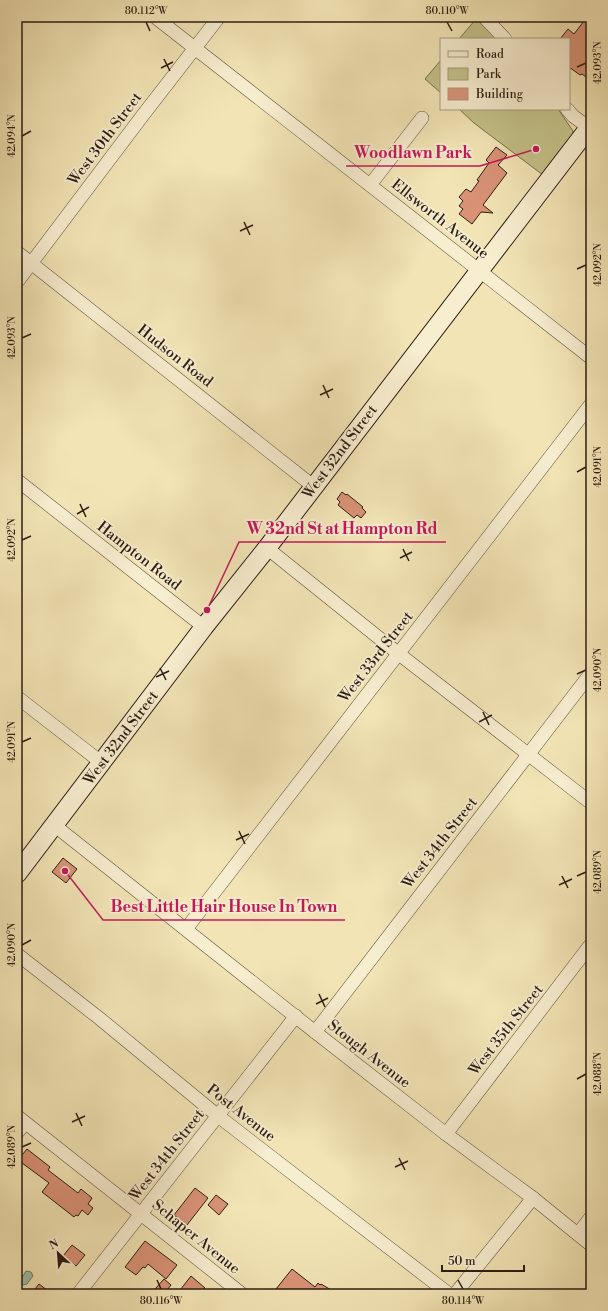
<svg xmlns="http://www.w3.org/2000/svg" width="608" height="1311" viewBox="0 0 608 1311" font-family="'Libre Bodoni',serif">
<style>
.green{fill:#c3c188;stroke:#786f4e}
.water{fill:#9cbfa8;stroke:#6f7e6c}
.building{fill:#d99276;stroke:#2c1d13}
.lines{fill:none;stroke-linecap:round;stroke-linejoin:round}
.street-casing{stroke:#5e4f3c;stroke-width:14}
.secondary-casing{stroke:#2c1d13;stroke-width:20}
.street{stroke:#f7edcf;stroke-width:13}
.secondary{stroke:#f7edcf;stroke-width:18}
.ticks{fill:none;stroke:#2c1d13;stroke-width:1.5}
.labels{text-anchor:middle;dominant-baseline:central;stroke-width:3.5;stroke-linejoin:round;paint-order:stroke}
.street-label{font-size:15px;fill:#2c1d13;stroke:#f7edcf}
.leader{fill:none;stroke:#c2185b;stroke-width:1.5}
.callout-dot{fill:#c2185b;stroke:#f7edcf;stroke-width:1.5}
.callout-label{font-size:16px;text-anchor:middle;font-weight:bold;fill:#c2185b;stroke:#f7edcf;stroke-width:3.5;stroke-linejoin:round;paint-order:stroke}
.neatline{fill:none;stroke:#2c1d13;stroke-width:1.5}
.ticks-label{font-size:10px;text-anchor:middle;fill:#2c1d13}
</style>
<rect width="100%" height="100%" fill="#f2e4b5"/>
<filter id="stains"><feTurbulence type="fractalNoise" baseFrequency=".005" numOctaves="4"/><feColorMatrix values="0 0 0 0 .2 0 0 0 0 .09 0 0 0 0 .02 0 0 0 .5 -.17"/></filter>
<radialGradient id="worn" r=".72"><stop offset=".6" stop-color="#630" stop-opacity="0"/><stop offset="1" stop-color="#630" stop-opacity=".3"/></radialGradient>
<!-- green -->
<g class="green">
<polygon points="476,19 498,39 459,39"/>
<polygon points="441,60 441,93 425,79"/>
<polygon points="459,109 558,109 573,131 573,135 543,175 474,123"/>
</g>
<!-- water -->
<polygon class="water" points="26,1271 31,1272 33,1276 27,1284 23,1285 20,1281"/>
<!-- building -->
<g class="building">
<polygon points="584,21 591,26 591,69 586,77 582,74 580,75 569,67 569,39 560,39 568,29 574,34"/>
<polygon points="496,147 507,155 498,165 507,173 483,205 493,213 481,212 472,224 459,214 463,209 459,206 463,201 459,197 466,189 471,192 479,181 477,180 489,163 486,160"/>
<polygon points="342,492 346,495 347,494 363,507 362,508 366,512 361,518 357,515 354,518 338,505 340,502 337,499"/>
<polygon points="63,858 77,869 66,883 52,872"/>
<polygon points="27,1149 50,1167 48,1170 78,1193 81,1189 92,1198 88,1204 93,1208 88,1215 82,1210 78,1216 76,1215 74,1217 42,1192 49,1183 18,1160"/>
<polygon points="195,1188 208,1198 187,1225 174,1215"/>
<polygon points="216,1195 228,1204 219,1215 208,1205"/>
<polygon points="145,1241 177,1265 166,1279 148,1264 145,1268 143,1267 136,1275 125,1267"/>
<polygon points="72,1245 85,1255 76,1266 63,1256"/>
<polygon points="292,1269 315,1287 318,1283 320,1285 321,1284 338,1294 272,1294"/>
<polygon points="191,1276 205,1288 200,1294 177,1294"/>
<polygon points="164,1279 171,1285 164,1294 161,1294 155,1289"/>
<polygon points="39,1284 52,1294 31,1294"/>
</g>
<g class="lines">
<!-- street casing -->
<g class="street-casing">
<g id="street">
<polyline points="155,17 591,358"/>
<polyline points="484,17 505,39"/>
<polyline points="567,109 573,116 591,129"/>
<polyline points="370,185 422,118"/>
<polyline points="17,252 313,486"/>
<polyline points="17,282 143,115 219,17"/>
<polyline points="17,480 204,627"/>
<polyline points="267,548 399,654 591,803"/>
<polyline points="17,697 102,763"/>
<polyline points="54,825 315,1032 446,1134 533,1198 591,1245"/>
<polyline points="186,929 591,404"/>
<polyline points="17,954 99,1018 218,1116 449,1294"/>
<polyline points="315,1032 591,673"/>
<polyline points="17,1116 242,1294"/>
<polyline points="17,1133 25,1123"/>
<polyline points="446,1134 591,944"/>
<polyline points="578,1234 591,1217"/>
<polyline points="78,1294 296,1016"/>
<polyline points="455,1294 533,1198"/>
</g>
</g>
<!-- secondary casing -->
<g class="secondary-casing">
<polyline id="secondary" points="17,874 204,627 267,548 591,125"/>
</g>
<!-- street -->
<use href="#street" class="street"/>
<!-- secondary -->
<use href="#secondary" class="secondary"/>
</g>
<!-- ticks -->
<path class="ticks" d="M146,22l4,9M447,22l5,9M164,59l6,12M577,67l9,-4M161,68l12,-6M22,136l9,-5M244,222l6,13M240,231l13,-6M577,269l9,-4M22,338l9,-4M323,385l6,13M320,395l13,-6M577,472l9,-5M80,504l6,13M77,514l12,-7M22,540l9,-4M403,549l6,12M400,558l12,-6M160,668l6,12M577,674l9,-4M156,677l13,-6M483,712l6,13M479,722l13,-7M22,742l9,-4M239,831l6,13M236,840l13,-6M562,876l6,12M577,876l9,-4M559,885l13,-6M22,945l9,-5M319,994l6,13M316,1004l12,-6M577,1079l9,-5M76,1113l6,13M72,1122l13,-6M22,1147l9,-4M399,1158l6,12M395,1167l13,-6M157,1280l4,9M458,1280l5,9"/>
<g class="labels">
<!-- street labels -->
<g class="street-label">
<text transform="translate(105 139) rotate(-53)">West 30th Street</text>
<text transform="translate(440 219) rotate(38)">Ellsworth Avenue</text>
<text transform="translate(175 356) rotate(38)">Hudson Road</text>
<text transform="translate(340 452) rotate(-53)">West 32nd Street</text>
<text transform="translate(139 556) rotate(38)">Hampton Road</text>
<text transform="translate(376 657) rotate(-52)">West 33rd Street</text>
<text transform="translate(121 738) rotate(-53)">West 32nd Street</text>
<text transform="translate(440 843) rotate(-52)">West 34th Street</text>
<text transform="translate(506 1030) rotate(-52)">West 35th Street</text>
<text transform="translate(369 1054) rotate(38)">Stough Avenue</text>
<text transform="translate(241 1113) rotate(38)">Post Avenue</text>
<text transform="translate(167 1155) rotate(-52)">West 34th Street</text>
<text transform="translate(196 1237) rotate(39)">Schaper Avenue</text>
</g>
</g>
<!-- callouts -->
<path class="leader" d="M536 149L480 166H346M207 610L239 542H446M65 871L103 920H345"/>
<g class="callout-dot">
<circle cx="536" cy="149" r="4"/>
<circle cx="207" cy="610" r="4"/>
<circle cx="65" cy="871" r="4"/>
</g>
<g class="callout-label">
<text x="413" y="158">Woodlawn Park</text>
<text x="342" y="534">W 32nd St at Hampton Rd</text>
<text x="224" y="912">Best Little Hair House In Town</text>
</g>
<!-- margin -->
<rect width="608" height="1311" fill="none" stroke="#f2e4b5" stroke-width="44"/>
<!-- legend -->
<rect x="440" y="38" width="130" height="72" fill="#f7edcf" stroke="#a69a84"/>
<rect x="448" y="51" width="20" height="6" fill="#f7edcf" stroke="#a69a84"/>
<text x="476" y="58" font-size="12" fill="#2c1d13">Road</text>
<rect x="448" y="68" width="20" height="12" fill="#c3c188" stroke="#a69a84"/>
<text x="476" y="78" font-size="12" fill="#2c1d13">Park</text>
<rect x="448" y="88" width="20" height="12" fill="#d99276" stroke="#a69a84"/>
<text x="476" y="98" font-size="12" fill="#2c1d13">Building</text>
<!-- north arrow -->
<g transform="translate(58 1253) rotate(334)" stroke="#f7edcf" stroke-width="3" paint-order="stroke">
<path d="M0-3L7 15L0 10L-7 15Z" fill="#2c1d13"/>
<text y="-6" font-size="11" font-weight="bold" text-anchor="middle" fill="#2c1d13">N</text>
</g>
<!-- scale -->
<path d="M442 1265v6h82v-6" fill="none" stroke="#2c1d13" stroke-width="2"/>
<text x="448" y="1265" font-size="12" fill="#2c1d13" stroke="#f7edcf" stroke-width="3" paint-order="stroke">50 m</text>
<rect x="22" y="22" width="564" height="1267" class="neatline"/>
<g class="ticks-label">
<text x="146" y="14">80.112°W</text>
<text x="447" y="14">80.110°W</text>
<text transform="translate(597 63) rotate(-90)" y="4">42.093°N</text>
<text transform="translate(11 136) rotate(-90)" y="4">42.094°N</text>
<text transform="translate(597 265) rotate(-90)" y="4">42.092°N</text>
<text transform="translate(11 338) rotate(-90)" y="4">42.093°N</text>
<text transform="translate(597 467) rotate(-90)" y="4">42.091°N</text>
<text transform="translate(11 540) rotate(-90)" y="4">42.092°N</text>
<text transform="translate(597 670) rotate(-90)" y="4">42.090°N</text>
<text transform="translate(11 742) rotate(-90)" y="4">42.091°N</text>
<text transform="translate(597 872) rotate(-90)" y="4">42.089°N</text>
<text transform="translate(11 945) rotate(-90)" y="4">42.090°N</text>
<text transform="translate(597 1074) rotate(-90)" y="4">42.088°N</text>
<text transform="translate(11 1147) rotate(-90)" y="4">42.089°N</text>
<text x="161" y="1304">80.116°W</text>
<text x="463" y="1304">80.114°W</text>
</g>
<rect width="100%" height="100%" filter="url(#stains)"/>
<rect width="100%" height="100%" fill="url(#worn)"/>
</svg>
